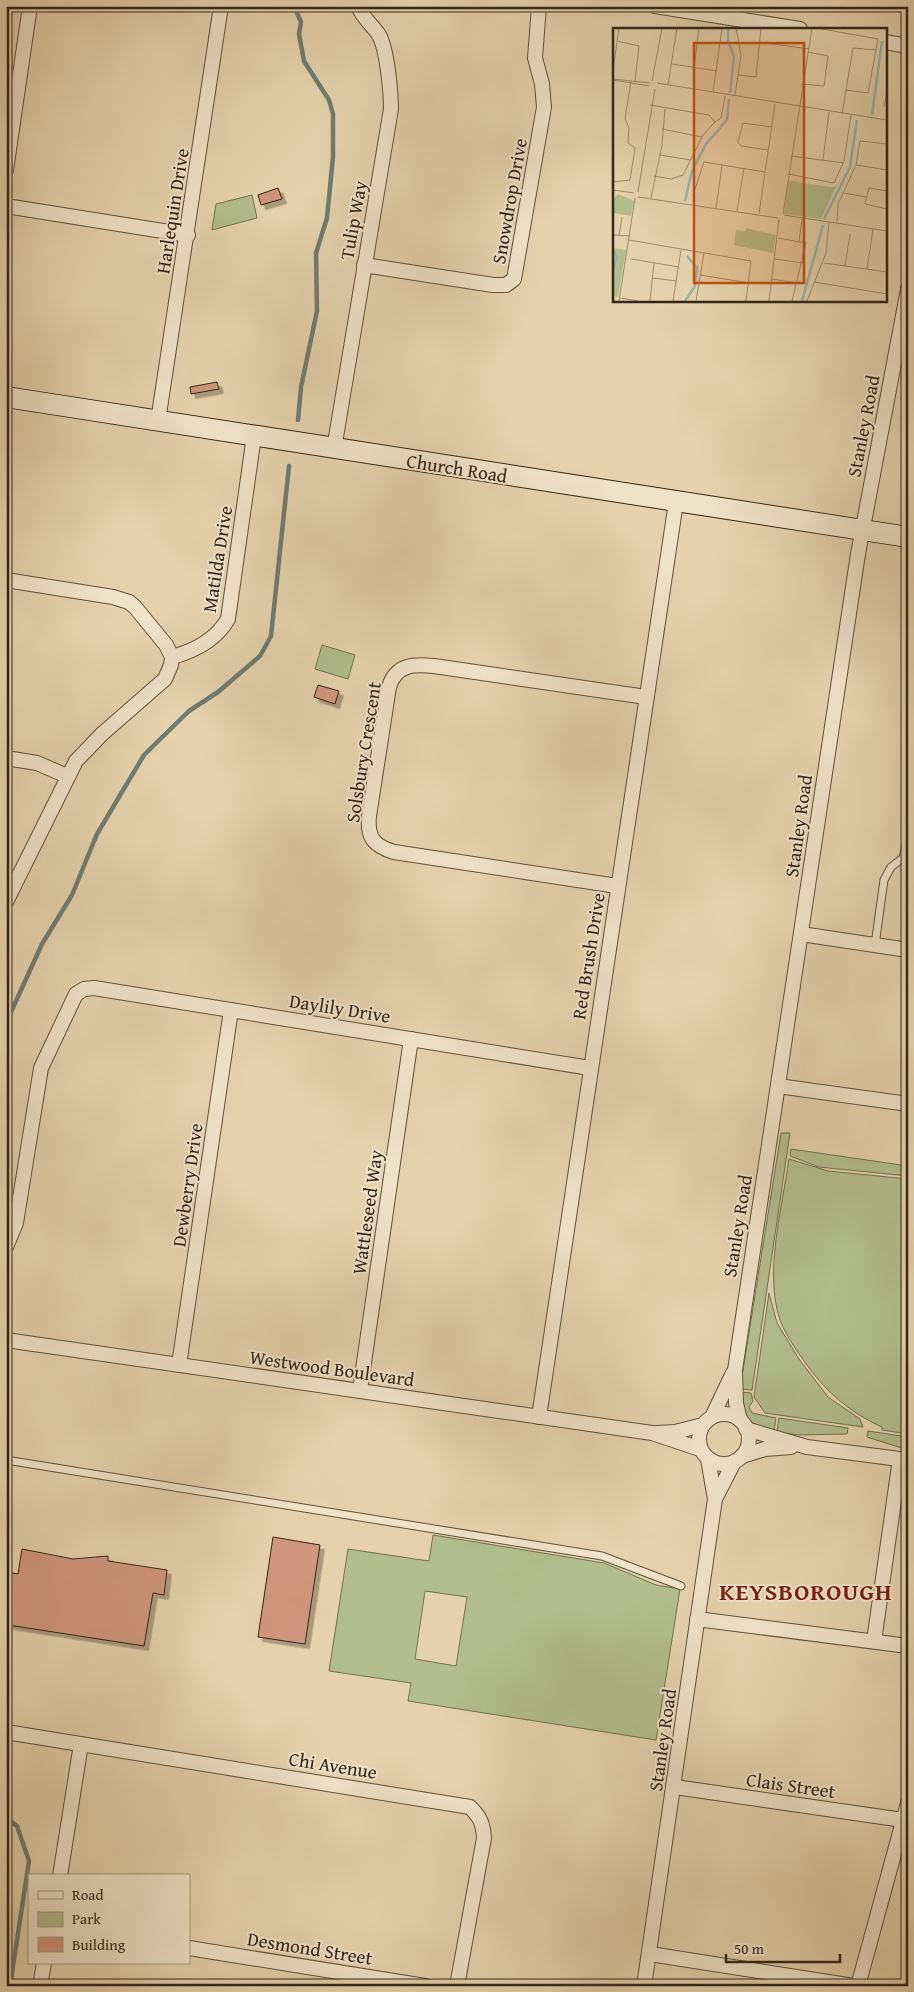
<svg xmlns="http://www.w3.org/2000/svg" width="914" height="1992" viewBox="0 0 914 1992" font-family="'Gentium Book Plus',serif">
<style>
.green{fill:#b1bd8c;stroke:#717254;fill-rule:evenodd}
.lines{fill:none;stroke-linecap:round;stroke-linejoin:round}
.stream{stroke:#6e7d73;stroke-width:4.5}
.building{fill:#d0967d;stroke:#31261b;filter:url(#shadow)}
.service-casing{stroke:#5e513f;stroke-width:9}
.minor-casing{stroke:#5e513f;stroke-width:16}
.secondary-casing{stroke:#31261b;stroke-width:22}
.service{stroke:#eee2c9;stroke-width:7}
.minor{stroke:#eee2c9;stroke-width:14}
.secondary{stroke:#eee2c9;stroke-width:20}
.labels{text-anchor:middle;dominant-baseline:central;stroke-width:4;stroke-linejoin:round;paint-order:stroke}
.street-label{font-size:19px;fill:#31261b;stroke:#eee2c9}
.district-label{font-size:24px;font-weight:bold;letter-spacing:1px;fill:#7a1f14;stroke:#eee2c9}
.inset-river{fill:none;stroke:#96b7ae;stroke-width:2.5}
.inset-road{fill:none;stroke:#9d8d72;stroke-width:1}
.view{fill:#c34f0f;fill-opacity:0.15;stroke:#c34f0f;stroke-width:2.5}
.inset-edge{fill:none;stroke:#31261b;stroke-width:2.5}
</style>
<defs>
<filter id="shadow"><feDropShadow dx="4.5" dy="4.5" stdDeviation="0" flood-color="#0004"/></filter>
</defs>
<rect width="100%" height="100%" fill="#e5d2ac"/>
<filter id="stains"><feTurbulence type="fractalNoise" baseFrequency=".004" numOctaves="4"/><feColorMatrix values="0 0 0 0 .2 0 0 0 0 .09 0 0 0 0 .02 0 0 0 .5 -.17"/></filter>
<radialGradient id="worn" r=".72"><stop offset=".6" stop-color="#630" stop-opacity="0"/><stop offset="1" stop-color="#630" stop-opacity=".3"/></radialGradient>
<!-- green -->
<g class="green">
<polygon points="252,195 257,218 212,230 216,204"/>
<polygon points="322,645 355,655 348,679 315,669"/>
<polygon points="781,1133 790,1133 752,1390 740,1389"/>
<polygon points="791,1149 908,1166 908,1176 819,1167 790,1156"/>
<path d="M789,1159l39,12 80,8v255l-26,-4v-3c-31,-14 -55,-34 -75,-62 -10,-14 -21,-29 -27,-45 -16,-47 2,-111 9,-161z"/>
<polygon points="769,1293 777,1323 799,1359 828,1397 860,1419 863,1427 765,1413 754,1397"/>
<path d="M740,1392l11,1 2,8 -4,6 3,6 24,5 -2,13c-28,-8 -29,-11 -34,-39z"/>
<polygon points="779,1418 848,1428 847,1434 799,1435 777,1432"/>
<polygon points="868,1431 908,1437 908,1450 867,1437"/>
<path d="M433,1535l171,28 52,22 24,4 -24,151 -248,-39 3,-18 -82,-12 19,-122 81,12zM425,1591l42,6 -11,69 -41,-7z"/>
</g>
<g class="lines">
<!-- stream -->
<g class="stream">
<polyline points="294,6 301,22 299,34 304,61 329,100 333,114 333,157 327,218 316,253 317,311 301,387 298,420"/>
<polyline points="6,1023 42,944 72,895 97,834 144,755 189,711 218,692 260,656 271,636 289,466"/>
<polyline points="6,1818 17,1826 29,1861 10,1986"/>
</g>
</g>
<!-- building -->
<g class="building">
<polygon points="278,188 282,199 261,205 258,195"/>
<polygon points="217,382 219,389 191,394 190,387"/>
<polygon points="318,685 339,691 335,704 314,697"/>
<polygon points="273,1537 320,1545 305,1644 258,1637"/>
<polygon points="22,1549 73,1559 108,1556 108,1561 167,1570 164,1595 153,1593 144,1646 8,1625 9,1619 6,1619 6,1572 18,1574"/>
</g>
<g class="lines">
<!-- service casing -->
<g class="service-casing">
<g id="service">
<polyline points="875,945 884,880 891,867 903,858 908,837"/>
<polyline points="6,1460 602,1556 681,1586"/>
</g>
</g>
<!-- minor casing -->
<g class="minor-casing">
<g id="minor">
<polyline points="655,6 800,29"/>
<polyline points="885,42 908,46"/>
<polyline points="6,170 30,6"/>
<polyline points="6,206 188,235"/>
<polyline points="364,265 493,285 506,285 514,279 544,107 542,84 535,58 539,6"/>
<polyline points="158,421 221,6"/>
<path d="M334,449l57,-340c0,-17 -4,-60 -12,-74 -7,-11 -16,-16 -21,-29"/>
<polyline points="6,580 113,597 129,602 135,607 166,645 172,657 171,665 165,679 102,734 76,761 6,902"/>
<path d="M172,657c22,-6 44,-17 56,-38l26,-183"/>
<polyline points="6,758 37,763 67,776"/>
<path d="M617,886l-223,-34c-20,-6 -27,-14 -25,-36l20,-129c7,-23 25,-23 45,-21l212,31"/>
<polyline points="801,934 908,950"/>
<polyline points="778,1086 908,1104"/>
<polyline points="6,1247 16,1223 41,1068 76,994 84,989 94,988 590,1068"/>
<polyline points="6,1340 652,1433 700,1449"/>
<polyline points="179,1365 231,1010"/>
<polyline points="360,1390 411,1039"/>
<circle cx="724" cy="1439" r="25"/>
<polyline points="539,1417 676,502"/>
<polyline points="712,1417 733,1373"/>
<polyline points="740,1420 736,1403 735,1370 858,554 908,289"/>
<polyline points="746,1429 807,1447 907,1460"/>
<polyline points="657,1433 675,1432 703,1425"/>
<polyline points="742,1456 765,1449 791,1447"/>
<polyline points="715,1499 734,1462"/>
<polyline points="697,1619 908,1646"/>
<polyline points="874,1641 900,1459"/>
<path d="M6,1732l464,75c10,10 13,16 14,31l-27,148"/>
<polyline points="675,1787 903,1820"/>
<polyline points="60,1876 81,1744"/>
<polyline points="189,1948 425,1986"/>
<polyline points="650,1954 854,1986"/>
<polyline points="40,1986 44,1963"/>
<polyline points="644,1986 715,1499 708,1459"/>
<polyline points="858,1986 908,1803"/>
</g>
</g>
<!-- secondary casing -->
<g class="secondary-casing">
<polyline id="secondary" points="6,397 908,537"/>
</g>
<!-- service -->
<use href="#service" class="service"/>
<!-- minor -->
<use href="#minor" class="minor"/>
<!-- secondary -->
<use href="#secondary" class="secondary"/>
</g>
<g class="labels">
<!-- street labels -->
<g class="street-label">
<text transform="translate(509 201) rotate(-80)">Snowdrop Drive</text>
<text transform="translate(172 211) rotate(-81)">Harlequin Drive</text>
<text transform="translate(353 220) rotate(-80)">Tulip Way</text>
<text transform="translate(863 426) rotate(-79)">Stanley Road</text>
<text transform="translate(457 468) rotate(9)">Church Road</text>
<text transform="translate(217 559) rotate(-81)">Matilda Drive</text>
<text transform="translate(363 752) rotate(-81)">Solsbury Crescent</text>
<text transform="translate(798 826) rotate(-82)">Stanley Road</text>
<text transform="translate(588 956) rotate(-81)">Red Brush Drive</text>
<text transform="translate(340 1008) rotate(9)">Daylily Drive</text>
<text transform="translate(187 1185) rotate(-82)">Dewberry Drive</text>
<text transform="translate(367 1212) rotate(-82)">Wattleseed Way</text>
<text transform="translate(737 1226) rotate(-81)">Stanley Road</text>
<text transform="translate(332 1368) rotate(8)">Westwood Boulevard</text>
<text transform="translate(662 1740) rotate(-82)">Stanley Road</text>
<text transform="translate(333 1765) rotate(9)">Chi Avenue</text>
<text transform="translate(791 1785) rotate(8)">Clais Street</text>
<text transform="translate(310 1948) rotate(9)">Desmond Street</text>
</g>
<!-- district labels -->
<g class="district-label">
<text x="806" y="1591">KEYSBOROUGH</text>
</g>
</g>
<!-- overview -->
<g transform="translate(613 28)">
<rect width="274" height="274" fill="#e5d2ac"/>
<path d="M175,152l41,7h6l4,-7 -18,39 -37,-5zM5,166l16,7 -3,15 -18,-3v-13zM133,200l30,7 -3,18 -39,-8 2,-15 9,1zM0,220l13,2 -8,47 -5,-1z" fill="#b1bd8c"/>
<path class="inset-river" d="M115,0v13l6,16 -4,36M259,87l10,-74M72,173l7,-30 14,-27 21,-24 2,-21M211,191l26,-52 7,-47M0,224l4,4 -4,14M72,273l10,-15 2,-18 -10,-12M189,273l21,-76"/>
<path class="inset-road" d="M204,0l61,11 -10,54 -23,-3M4,13l22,5 -4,35M146,14l50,7M59,36l45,7M81,40l5,-40M0,42l6,-42M125,47l18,2 5,-49M0,51l37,4M0,52l36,6M39,53l10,-53M44,55l230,37M189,56l22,2 4,-30 -20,-4M55,57l9,-57M100,64l9,-64M122,67l6,-40 -5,-27M37,77l59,10 6,7 -12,13 -20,40 -12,4 -17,-3M271,79l3,-16M229,86l11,-66 23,2M102,94l6,-4 4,-22M49,101l40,8M155,122l-27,-4 -3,-4 5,-19 29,4M47,127l31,5M178,128l53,7M210,132l6,-48M243,137l31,5M175,146l46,9M0,154l17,-2 5,-32 -7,-5 1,-15 -4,-9 6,-38M221,155l10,-22 7,-46M0,162l21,3M274,163l-18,-3 -4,16 22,5M25,164l17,-103M231,165l22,4M80,167l11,-33 61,10M25,169l140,21M38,170l11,-53 3,-36M103,180l6,-43M124,183l7,-43M146,186l16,-110M170,186l29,-186M171,187l103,16M224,196l1,-20 18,-39 4,-24 27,3M0,207l17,1M6,208l3,-19M165,210l28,5 -14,58M16,212l122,21 -5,40M186,213l3,-22M18,231l48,8M162,231l28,4M211,235l63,9M232,238l5,-32M254,241l6,-40M87,247l49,8M39,250l25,3M159,251l25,4M201,254l73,12M7,270l18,3M6,273l16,-103M37,273l4,-38M60,273l8,-51M83,273l8,-48M156,273l10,-82M194,273l19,-48 3,-30"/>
<path class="view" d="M81,15h110v240h-110z"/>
<rect width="274" height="274" class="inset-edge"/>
</g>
<!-- margin -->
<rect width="914" height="1992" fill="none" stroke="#e5d2ac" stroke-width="25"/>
<rect x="8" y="8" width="899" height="1977" fill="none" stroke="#31261b" stroke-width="2.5"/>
<rect x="12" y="12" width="889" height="1967" fill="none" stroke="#31261b"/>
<!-- legend -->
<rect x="28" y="1874" width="162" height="90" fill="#eee2c9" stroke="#a29783"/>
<rect x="38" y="1891" width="25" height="8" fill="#eee2c9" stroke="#a29783"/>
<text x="72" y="1900" font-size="15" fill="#31261b">Road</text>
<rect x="38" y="1912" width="25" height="15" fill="#b1bd8c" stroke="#a29783"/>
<text x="72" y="1924" font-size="15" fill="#31261b">Park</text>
<rect x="38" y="1937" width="25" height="15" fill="#d0967d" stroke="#a29783"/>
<text x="72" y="1950" font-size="15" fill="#31261b">Building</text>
<!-- scale -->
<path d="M726 1954v8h114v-8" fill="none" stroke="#31261b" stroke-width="2.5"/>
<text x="734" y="1954" font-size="15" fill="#31261b" stroke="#eee2c9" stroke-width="4" paint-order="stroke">50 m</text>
<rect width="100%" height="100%" filter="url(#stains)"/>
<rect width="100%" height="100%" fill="url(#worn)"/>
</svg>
